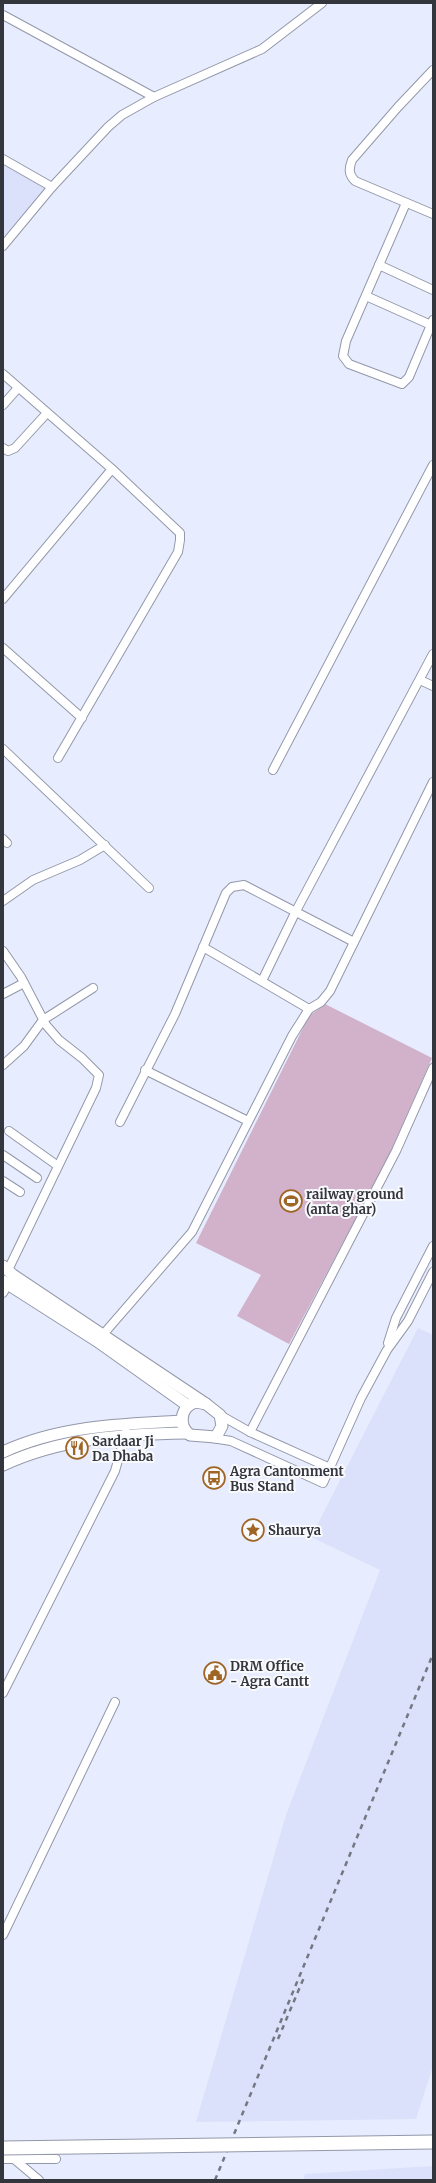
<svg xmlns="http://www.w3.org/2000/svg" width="436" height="2183" viewBox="0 0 436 2183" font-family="Merriweather,serif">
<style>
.built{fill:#dbe1fa}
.green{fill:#d2b1ca}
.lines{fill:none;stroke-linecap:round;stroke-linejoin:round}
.street-casing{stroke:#9398a9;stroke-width:10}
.secondary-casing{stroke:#9398a9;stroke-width:13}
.street{stroke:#fff;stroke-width:8}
.secondary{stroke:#fff;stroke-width:11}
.rail{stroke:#747882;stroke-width:2.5;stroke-dasharray:5 5;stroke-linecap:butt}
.primary-bridge-casing{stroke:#9398a9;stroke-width:15;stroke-linecap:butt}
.primary-bridge{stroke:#fff;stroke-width:13}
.labels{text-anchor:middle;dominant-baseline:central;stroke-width:4;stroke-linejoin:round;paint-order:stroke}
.poi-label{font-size:13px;font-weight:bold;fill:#34363d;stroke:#f9fafd;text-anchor:start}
</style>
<rect width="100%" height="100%" fill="#e7ecfe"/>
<!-- built -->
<g class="built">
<polygon points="3,162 48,190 3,244"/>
<polygon points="418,1328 433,1335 433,2066 416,2119 196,2122 286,1815 380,1570 311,1537"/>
<polygon points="433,2166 433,2180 303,2180 305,2174"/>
</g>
<!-- green -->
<polygon class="green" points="325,1004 432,1058 387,1160 289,1344 237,1316 261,1275 196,1243 309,1016"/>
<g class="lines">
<!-- street casing -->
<g class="street-casing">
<g id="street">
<polyline points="3,15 154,97"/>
<path d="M433,70l-35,37 -46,53c-3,8 -4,14 3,21l78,33"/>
<polyline points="3,159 52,187"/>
<polyline points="406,203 346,341 343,356 349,364 402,384 409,377 433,320"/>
<polyline points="3,246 52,187 108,127 122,115 154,97 262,49 322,3"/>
<polyline points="379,265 433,290"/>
<polyline points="366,296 431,325"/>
<polyline points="3,374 112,469 180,533 180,540 178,552 58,758"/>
<polyline points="3,405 18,388"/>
<polyline points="3,448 8,451 15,448 47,413"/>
<polyline points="3,599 112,469"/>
<polyline points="3,648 82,718"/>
<polyline points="420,680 433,686"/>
<polyline points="3,749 149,888"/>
<polyline points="273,770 433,465"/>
<polyline points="3,839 7,843"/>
<polyline points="3,901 33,880 80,860 105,845"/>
<polyline points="203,947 309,1009"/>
<polyline points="3,951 21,977 46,1025 59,1040 82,1058 99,1075 96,1088 8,1270"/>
<polyline points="262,981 296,911 433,654"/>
<polyline points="3,994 24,983"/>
<polyline points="3,1065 24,1046 43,1020 93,988"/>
<polyline points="145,1070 248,1121"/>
<polyline points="120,1122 175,1014 226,893 232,887 244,885 354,942"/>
<polyline points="9,1131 58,1166"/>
<polyline points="3,1155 37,1178"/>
<polyline points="3,1181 20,1192"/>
<polyline points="3,1293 11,1280"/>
<polyline points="100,1338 192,1232 292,1036 309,1009 321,1002 330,991 433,782"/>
<polyline points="388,1343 396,1318 433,1246"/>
<polyline points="220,1415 250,1432 330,1468"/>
<polyline points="250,1432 396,1151 433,1068"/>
<polyline points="212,1438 231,1441 323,1483 361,1398 387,1350 408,1321 433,1272"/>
<polyline points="3,1693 115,1471 126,1432"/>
<polyline points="3,1935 115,1702"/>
<polyline points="3,2159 56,2159"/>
<polyline points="14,2159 39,2180"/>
</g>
</g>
<!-- secondary casing -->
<g class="secondary-casing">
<g id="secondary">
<polyline points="3,1266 13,1275 206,1404"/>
<polyline points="3,1281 97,1341 187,1405"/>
<path d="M196,1402l10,2 14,11 2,11 -6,11 -26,-2c-13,-10 -9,-29 6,-33z"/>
<path d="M3,1452c56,-26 118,-28 179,-31"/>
<path d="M3,1465c58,-27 121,-31 184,-32"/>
</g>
</g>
<!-- street -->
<use href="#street" class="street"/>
<!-- secondary -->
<use href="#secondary" class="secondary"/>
<!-- rail -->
<g class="rail">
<polyline points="278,2039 305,1975"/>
<polyline points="215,2180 433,1654"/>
</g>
<!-- primary-bridge casing -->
<g class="primary-bridge-casing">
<polyline id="primary-bridge" points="3,2148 433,2142"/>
</g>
<!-- primary-bridge -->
<use href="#primary-bridge" class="primary-bridge"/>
</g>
<!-- icons -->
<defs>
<g id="stadium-ring" transform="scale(1.15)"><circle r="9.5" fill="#f9fafd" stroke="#9f6525" stroke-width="1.5"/><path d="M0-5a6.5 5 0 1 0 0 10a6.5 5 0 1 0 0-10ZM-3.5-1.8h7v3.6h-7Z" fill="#9f6525"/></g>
<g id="restaurant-ring" transform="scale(1.15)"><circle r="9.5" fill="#f9fafd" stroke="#9f6525" stroke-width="1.5"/><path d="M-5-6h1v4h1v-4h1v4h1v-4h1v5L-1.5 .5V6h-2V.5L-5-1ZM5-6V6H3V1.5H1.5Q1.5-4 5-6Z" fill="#9f6525"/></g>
<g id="bus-ring" transform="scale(1.15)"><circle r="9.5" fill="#f9fafd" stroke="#9f6525" stroke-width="1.5"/><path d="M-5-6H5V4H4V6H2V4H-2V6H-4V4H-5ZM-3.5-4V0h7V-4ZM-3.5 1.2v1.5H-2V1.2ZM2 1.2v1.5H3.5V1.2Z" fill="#9f6525"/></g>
<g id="sight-ring" transform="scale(1.15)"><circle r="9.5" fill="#f9fafd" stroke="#9f6525" stroke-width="1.5"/><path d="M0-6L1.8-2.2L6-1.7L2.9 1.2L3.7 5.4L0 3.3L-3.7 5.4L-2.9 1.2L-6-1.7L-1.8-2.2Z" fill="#9f6525"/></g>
<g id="civic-ring" transform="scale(1.15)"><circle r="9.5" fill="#f9fafd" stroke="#9f6525" stroke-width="1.5"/><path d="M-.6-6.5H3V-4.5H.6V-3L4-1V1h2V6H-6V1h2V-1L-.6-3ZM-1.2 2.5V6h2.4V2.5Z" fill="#9f6525"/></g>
</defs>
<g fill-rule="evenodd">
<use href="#stadium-ring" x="291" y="1201"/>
<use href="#restaurant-ring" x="77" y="1448"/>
<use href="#bus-ring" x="214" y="1478"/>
<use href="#sight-ring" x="253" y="1530"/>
<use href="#civic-ring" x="215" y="1673"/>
</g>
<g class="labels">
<!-- poi labels -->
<g class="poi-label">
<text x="306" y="1194">railway ground<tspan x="306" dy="15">(anta ghar)</tspan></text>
<text x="92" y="1441">Sardaar Ji<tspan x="92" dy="15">Da Dhaba</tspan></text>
<text x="230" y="1471">Agra Cantonment<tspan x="230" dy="15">Bus Stand</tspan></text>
<text x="268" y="1530">Shaurya</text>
<text x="230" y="1666">DRM Office<tspan x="230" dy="15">- Agra Cantt</tspan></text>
</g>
</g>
<!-- border -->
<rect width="436" height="2183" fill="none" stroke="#34363d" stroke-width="8"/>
</svg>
